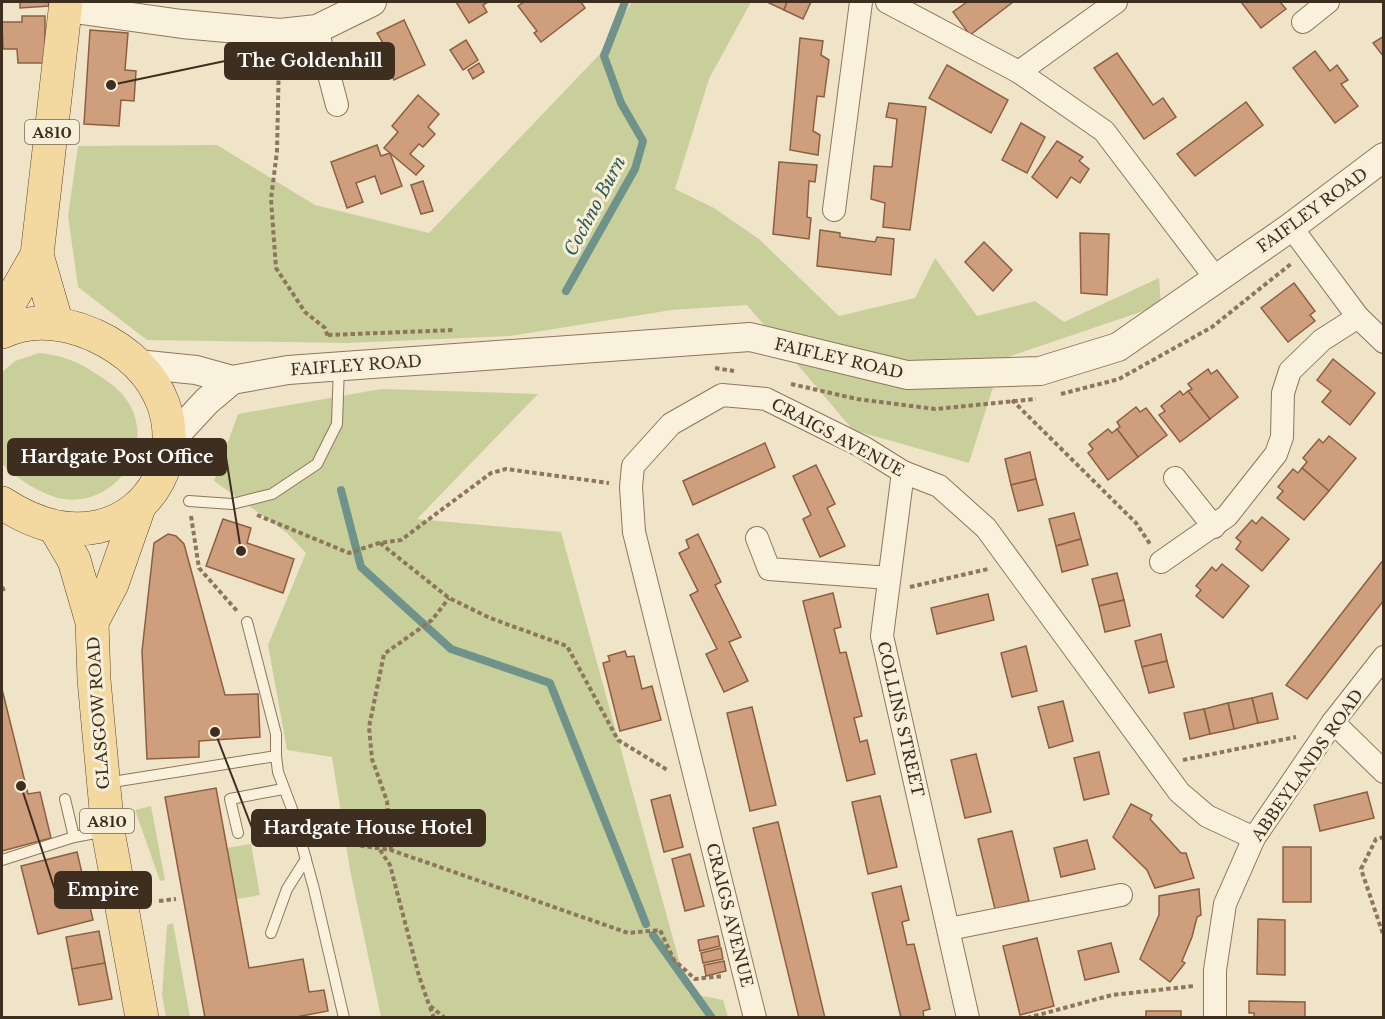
<svg xmlns="http://www.w3.org/2000/svg" width="1385" height="1019" viewBox="0 0 1385 1019" font-family="'Libre Baskerville',serif">
<style>
.green{fill:#c9cf9b}
.lines{fill:none;stroke-linecap:round;stroke-linejoin:round}
.stream{stroke:#6f938a;stroke-width:8}
.building{fill:#cf9f7d;stroke:#8d5f41;stroke-width:1.5}
.service-casing{stroke:#8d765c;stroke-width:12}
.minor-casing{stroke:#8d765c;stroke-width:24}
.tertiary-casing{stroke:#8d765c;stroke-width:30}
.primary-casing{stroke:#5b4430;stroke-width:34}
.path{stroke:#8d765c;stroke-width:4;stroke-dasharray:4.5 3;stroke-linecap:butt}
.service{stroke:#faf1dc;stroke-width:10}
.minor{stroke:#faf1dc;stroke-width:22}
.tertiary{stroke:#faf1dc;stroke-width:28}
.primary{stroke:#f3d9a0;stroke-width:33}
.labels{text-anchor:middle;dominant-baseline:central;stroke-width:6;stroke-linejoin:round;paint-order:stroke}
.shield{fill:#f7eed8;stroke:#756857;stroke-width:1.5}
.shield-label{font-size:15px;font-weight:bold;fill:#3d2e20}
.street-label{font-size:16px;fill:#3d2e20;stroke:#f7eed8}
.water-label{font-size:18px;font-style:italic;fill:#2f5d5a;stroke:#f7eed8}
.leader{fill:none;stroke:#3d2e20;stroke-width:2}
.callout-dot{fill:#3d2e20;stroke:#f7eed8;stroke-width:2}
.callout{fill:#3d2e20;stroke:#3d2e20;stroke-width:2}
.callout-label{font-size:18px;text-anchor:middle;font-weight:bold;fill:#fff}
</style>
<rect width="100%" height="100%" fill="#f0e4c8"/>
<!-- green -->
<g class="green">
<polygon points="632,2 751,2 709,79 675,189 714,208 759,239 839,316 915,298 935,258 977,316 1035,301 1064,322 1159,278 1161,305 1002,359 969,463 853,430 747,305 672,310 510,336 347,343 147,340 78,287 68,216 78,146 217,145 315,205 429,233 599,55"/>
<path d="M39,353c24,2 40,9 59,22 13,8 26,18 33,32 25,50 -26,108 -79,89 -18,-6 -36,-19 -50,-32v-92l13,-11z"/>
<polygon points="381,389 538,394 417,519 561,532 688,993 723,1000 728,1017 381,1017 350,870 332,757 287,750 268,645 306,553 287,533 214,481 238,414"/>
<polygon points="151,806 165,880 160,881 135,810"/>
<polygon points="251,844 260,895 237,899 227,848"/>
<polygon points="173,923 190,1017 166,1017 162,995 167,925"/>
</g>
<g class="lines">
<!-- stream -->
<g class="stream">
<polyline points="566,291 635,169 643,141 621,103 604,56 625,2"/>
<polyline points="341,490 361,567 451,649 550,683 646,924"/>
<polyline points="653,935 712,1018"/>
</g>
</g>
<!-- building -->
<g class="building">
<polygon points="20,2 48,2 49,6 20,8"/>
<polygon points="456,2 488,2 483,5 487,12 469,23"/>
<polygon points="524,2 581,2 585,8 541,42 534,33 537,31 518,6"/>
<polygon points="767,2 787,2 784,10"/>
<polygon points="787,2 811,2 803,19 784,10"/>
<polygon points="967,2 1013,2 970,35 953,12"/>
<polygon points="1241,2 1280,2 1286,9 1261,28"/>
<polygon points="22,16 45,16 45,63 18,63 17,49 3,49 2,22 22,22"/>
<polygon points="404,20 425,65 394,80 377,46 383,43 377,33"/>
<polygon points="90,30 128,33 125,70 136,71 134,101 121,100 119,126 84,124"/>
<polygon points="1384,36 1384,57 1373,43"/>
<polygon points="800,38 823,41 821,55 829,60 824,97 817,96 813,131 820,135 818,155 790,150"/>
<polygon points="466,40 478,60 463,70 450,50"/>
<polygon points="1315,51 1330,71 1337,65 1348,80 1341,84 1358,106 1335,123 1293,68"/>
<polygon points="1117,53 1153,105 1163,98 1176,117 1144,139 1094,68"/>
<polygon points="479,63 484,72 473,79 468,70"/>
<polygon points="947,65 1008,100 991,133 929,98"/>
<polygon points="418,95 439,114 428,127 435,134 423,147 419,144 410,154 424,166 416,175 384,148 398,132 392,126"/>
<polygon points="1246,102 1263,125 1195,176 1177,154"/>
<polygon points="889,103 926,107 910,230 883,227 885,203 871,199 874,166 892,167 897,119 886,117"/>
<polygon points="1021,123 1045,137 1027,173 1002,160"/>
<polygon points="1057,141 1083,157 1079,161 1089,169 1080,183 1071,177 1057,198 1032,177"/>
<polygon points="377,145 381,156 390,153 402,186 381,194 375,176 356,183 363,202 347,208 331,162"/>
<polygon points="779,162 817,165 815,182 809,181 807,217 811,218 809,239 773,234"/>
<polygon points="423,181 433,211 421,214 411,185"/>
<polygon points="820,230 840,233 840,237 875,242 877,237 894,239 891,275 817,266"/>
<polygon points="1080,233 1109,234 1107,295 1081,293"/>
<polygon points="984,242 1012,270 993,291 965,262"/>
<polygon points="1294,283 1315,311 1310,315 1315,321 1288,342 1261,308"/>
<polygon points="1333,359 1375,393 1350,425 1322,402 1331,391 1317,380"/>
<polygon points="1208,369 1211,374 1217,370 1238,397 1210,419 1188,391 1192,389 1188,384"/>
<polygon points="1180,391 1183,395 1188,391 1210,419 1180,442 1159,415 1165,411 1161,406"/>
<polygon points="1136,407 1140,412 1146,408 1167,435 1138,457 1117,429 1120,427 1117,422"/>
<polygon points="1108,429 1112,433 1117,429 1138,457 1108,480 1088,453 1093,449 1089,444"/>
<polygon points="1329,436 1356,458 1329,491 1302,468 1307,462 1303,458 1319,439 1323,443"/>
<polygon points="765,443 775,467 693,505 683,481"/>
<polygon points="1030,452 1036,479 1011,485 1005,459"/>
<polygon points="816,465 835,504 827,508 845,546 820,557 803,519 811,515 793,476"/>
<polygon points="1302,468 1329,491 1304,520 1277,498 1283,491 1278,487 1293,469 1298,473"/>
<polygon points="1036,479 1043,505 1018,511 1011,485"/>
<polygon points="1074,513 1081,539 1056,546 1049,519"/>
<polygon points="1262,517 1289,539 1262,571 1236,549 1241,542 1236,538 1252,520 1256,524"/>
<polygon points="223,519 251,528 247,543 294,559 283,593 206,566"/>
<polygon points="168,534 176,536 184,544 225,695 258,694 260,737 199,741 199,757 147,759 142,651 154,543"/>
<polygon points="698,534 721,582 715,585 741,637 729,642 748,681 724,692 706,654 717,649 690,595 698,591 679,553 689,548 686,540"/>
<polygon points="1081,539 1088,565 1062,572 1056,546"/>
<polygon points="1384,559 1384,600 1307,699 1286,685"/>
<polygon points="1222,564 1249,586 1223,618 1196,596 1201,590 1196,586 1212,567 1216,571"/>
<polygon points="1117,573 1124,600 1099,606 1092,579"/>
<polygon points="833,593 841,627 834,629 840,653 846,652 862,716 854,718 860,742 867,740 875,774 847,781 803,601"/>
<polygon points="988,594 994,620 937,634 931,608"/>
<polygon points="1124,600 1130,626 1105,632 1099,606"/>
<polygon points="1161,634 1167,661 1142,667 1135,641"/>
<polygon points="1026,646 1037,691 1012,697 1001,653"/>
<polygon points="625,651 627,657 634,656 642,689 652,686 661,720 620,731 603,663 610,661 608,656"/>
<polygon points="1167,661 1174,687 1149,693 1142,667"/>
<polygon points="2,689 28,794 40,792 51,838 2,851"/>
<polygon points="1272,693 1278,719 1258,723 1252,698"/>
<polygon points="1252,698 1258,723 1234,729 1228,703"/>
<polygon points="1063,701 1073,741 1049,748 1038,707"/>
<polygon points="1228,703 1234,729 1210,734 1204,709"/>
<polygon points="752,707 776,805 750,811 727,713"/>
<polygon points="1204,709 1210,734 1190,739 1184,713"/>
<polygon points="1099,752 1109,794 1084,800 1074,758"/>
<polygon points="976,754 991,812 965,818 951,760"/>
<polygon points="216,788 249,968 303,959 309,992 324,990 328,1011 291,1018 205,1018 165,797"/>
<polygon points="1367,792 1374,818 1320,831 1314,805"/>
<polygon points="670,795 683,847 664,852 651,800"/>
<polygon points="880,796 897,867 868,874 852,802"/>
<polygon points="1131,804 1152,815 1150,819 1181,853 1186,853 1194,878 1155,888 1147,870 1113,837"/>
<polygon points="778,822 825,1018 799,1018 753,828"/>
<polygon points="1012,831 1029,901 995,909 978,839"/>
<polygon points="1087,840 1095,869 1061,877 1054,848"/>
<rect x="1283" y="847" width="28" height="55"/>
<polygon points="77,852 93,920 38,934 21,866"/>
<polygon points="690,854 704,906 685,911 672,859"/>
<polygon points="901,886 909,920 902,922 907,945 914,944 930,1009 923,1011 924,1018 901,1018 872,893"/>
<polygon points="1199,889 1201,915 1197,917 1192,937 1182,961 1185,963 1170,982 1140,959 1159,915 1159,896"/>
<polygon points="1258,919 1285,920 1285,975 1257,974"/>
<polygon points="99,931 105,963 72,969 66,937"/>
<polygon points="718,936 720,946 700,951 698,940"/>
<polygon points="1037,938 1054,1006 1020,1015 1003,946"/>
<polygon points="1111,943 1119,972 1085,980 1078,951"/>
<polygon points="721,948 723,959 703,963 701,953"/>
<polygon points="724,961 726,971 706,976 704,965"/>
<polygon points="105,963 112,999 79,1005 72,969"/>
<polygon points="1249,1001 1305,1002 1305,1018 1254,1018 1254,1013 1249,1013"/>
<rect x="1146" y="1011" width="35" height="7"/>
</g>
<g class="lines">
<!-- service casing -->
<g class="service-casing">
<g id="service">
<polyline points="189,501 232,504 272,494 317,464 337,424 339,366"/>
<polyline points="247,622 276,734 276,756"/>
<polyline points="106,783 276,756 278,772 292,809 314,889 344,1018"/>
<polyline points="238,833 230,799 283,789"/>
<polyline points="74,837 106,831"/>
<polyline points="2,860 74,837 65,799"/>
<polyline points="271,933 287,889 306,859"/>
</g>
</g>
<!-- minor casing -->
<g class="minor-casing">
<g id="minor">
<polyline points="887,2 1019,72 1104,131 1217,280"/>
<polyline points="1303,22 1328,2"/>
<polyline points="317,29 337,105"/>
<polyline points="1019,72 1116,2"/>
<polyline points="834,210 861,2"/>
<polyline points="1291,227 1358,317 1384,342"/>
<polyline points="903,472 882,636 968,1018"/>
<polyline points="1175,478 1214,527"/>
<polyline points="757,538 769,569 889,578"/>
<polyline points="1161,562 1227,516 1276,454 1282,437 1283,393 1290,371 1322,340 1358,317"/>
<polyline points="1333,722 1384,772"/>
<polyline points="949,929 1121,895"/>
<polyline points="755,1018 634,532 631,487 633,466 671,424 722,395 766,399 863,447 903,472 939,486 986,528 1179,792 1207,816 1254,838"/>
<polyline points="1215,1018 1215,970 1225,904 1254,838 1333,722 1384,657"/>
</g>
</g>
<!-- tertiary casing -->
<g class="tertiary-casing">
<g id="tertiary">
<polyline points="67,8 182,24 280,33 317,29 372,2"/>
<polyline points="137,364 196,370 232,380 288,370 750,337 907,375 1040,371 1118,347 1291,227 1384,157"/>
<polyline points="168,443 207,401 232,380"/>
</g>
</g>
<!-- primary casing -->
<g class="primary-casing">
<g id="primary">
<polyline points="37,255 57,324"/>
<polyline points="2,316 37,255 66,2"/>
<path d="M2,332c30,-14 62,-10 92,3 150,69 52,263 -92,168"/>
<polyline points="55,528 74,560 92,622 94,680 108,831 142,1018"/>
<polyline points="92,622 112,584 139,507"/>
</g>
</g>
<!-- path -->
<g class="path">
<polyline points="279,58 277,151 271,199 276,268 305,312 325,328 328,337"/>
<polyline points="328,335 455,330"/>
<polyline points="715,368 734,371"/>
<polyline points="791,384 857,399 935,409 1036,399"/>
<polyline points="1061,394 1119,379 1212,327 1292,263"/>
<polyline points="1012,400 1136,523 1150,544"/>
<polyline points="257,515 349,553 379,543 401,540 491,473 506,469 609,483"/>
<polyline points="191,516 199,568 237,611"/>
<polyline points="380,543 449,598 490,618 567,646 618,740 669,771"/>
<polyline points="2,587 5,593"/>
<polyline points="910,587 988,569"/>
<polyline points="1183,760 1296,737"/>
<polyline points="314,821 356,845 391,850 628,933 660,930 674,960 695,979 723,976"/>
<polyline points="1384,837 1376,839 1361,869 1384,937"/>
<polyline points="380,850 390,865 419,976 429,1005 445,1018"/>
<polyline points="391,850 387,801 372,759 369,727 384,654 432,620 449,598"/>
<polyline points="159,901 176,899"/>
<polyline points="430,1007 434,1018"/>
<polyline points="1027,1018 1112,995 1194,986"/>
</g>
<!-- service -->
<use href="#service" class="service"/>
<!-- minor -->
<use href="#minor" class="minor"/>
<!-- tertiary -->
<use href="#tertiary" class="tertiary"/>
<!-- primary -->
<use href="#primary" class="primary"/>
</g>
<g class="labels">
<!-- shield labels -->
<g class="shield">
<rect x="25" y="120" width="54" height="24" rx="4.5"/>
<rect x="80" y="809" width="54" height="24" rx="4.5"/>
</g>
<g class="shield-label">
<text x="52" y="132">A810</text>
<text x="107" y="821">A810</text>
</g>
<!-- street labels -->
<g class="street-label">
<text transform="translate(1312 210) rotate(-36)">FAIFLEY ROAD</text>
<text transform="translate(839 358) rotate(13)">FAIFLEY ROAD</text>
<text transform="translate(356 365) rotate(-4)">FAIFLEY ROAD</text>
<text transform="translate(838 437) rotate(28)">CRAIGS AVENUE</text>
<text transform="translate(98 713) rotate(-94)">GLASGOW ROAD</text>
<text transform="translate(901 719) rotate(77)">COLLINS STREET</text>
<text transform="translate(1307 765) rotate(-55)">ABBEYLANDS ROAD</text>
<text transform="translate(730 915) rotate(76)">CRAIGS AVENUE</text>
</g>
<!-- water labels -->
<g class="water-label">
<text transform="translate(595 206) rotate(-62)">Cochno Burn</text>
</g>
</g>
<!-- callouts -->
<path class="leader" d="M111 85L225 61M241 551L226 457M215 732L252 828M21 786L55 890"/>
<g class="callout-dot">
<circle cx="111" cy="85" r="6"/>
<circle cx="241" cy="551" r="6"/>
<circle cx="215" cy="732" r="6"/>
<circle cx="21" cy="786" r="6"/>
</g>
<g class="callout">
<rect x="225" y="43" width="169" height="36" rx="6"/>
<rect x="8" y="439" width="218" height="36" rx="6"/>
<rect x="252" y="810" width="233" height="36" rx="6"/>
<rect x="55" y="872" width="96" height="36" rx="6"/>
</g>
<g class="callout-label">
<text x="310" y="67">The Goldenhill</text>
<text x="117" y="463">Hardgate Post Office</text>
<text x="368" y="834">Hardgate House Hotel</text>
<text x="103" y="896">Empire</text>
</g>
<!-- border -->
<rect width="1385" height="1019" fill="none" stroke="#3d2e20" stroke-width="6"/>
</svg>
